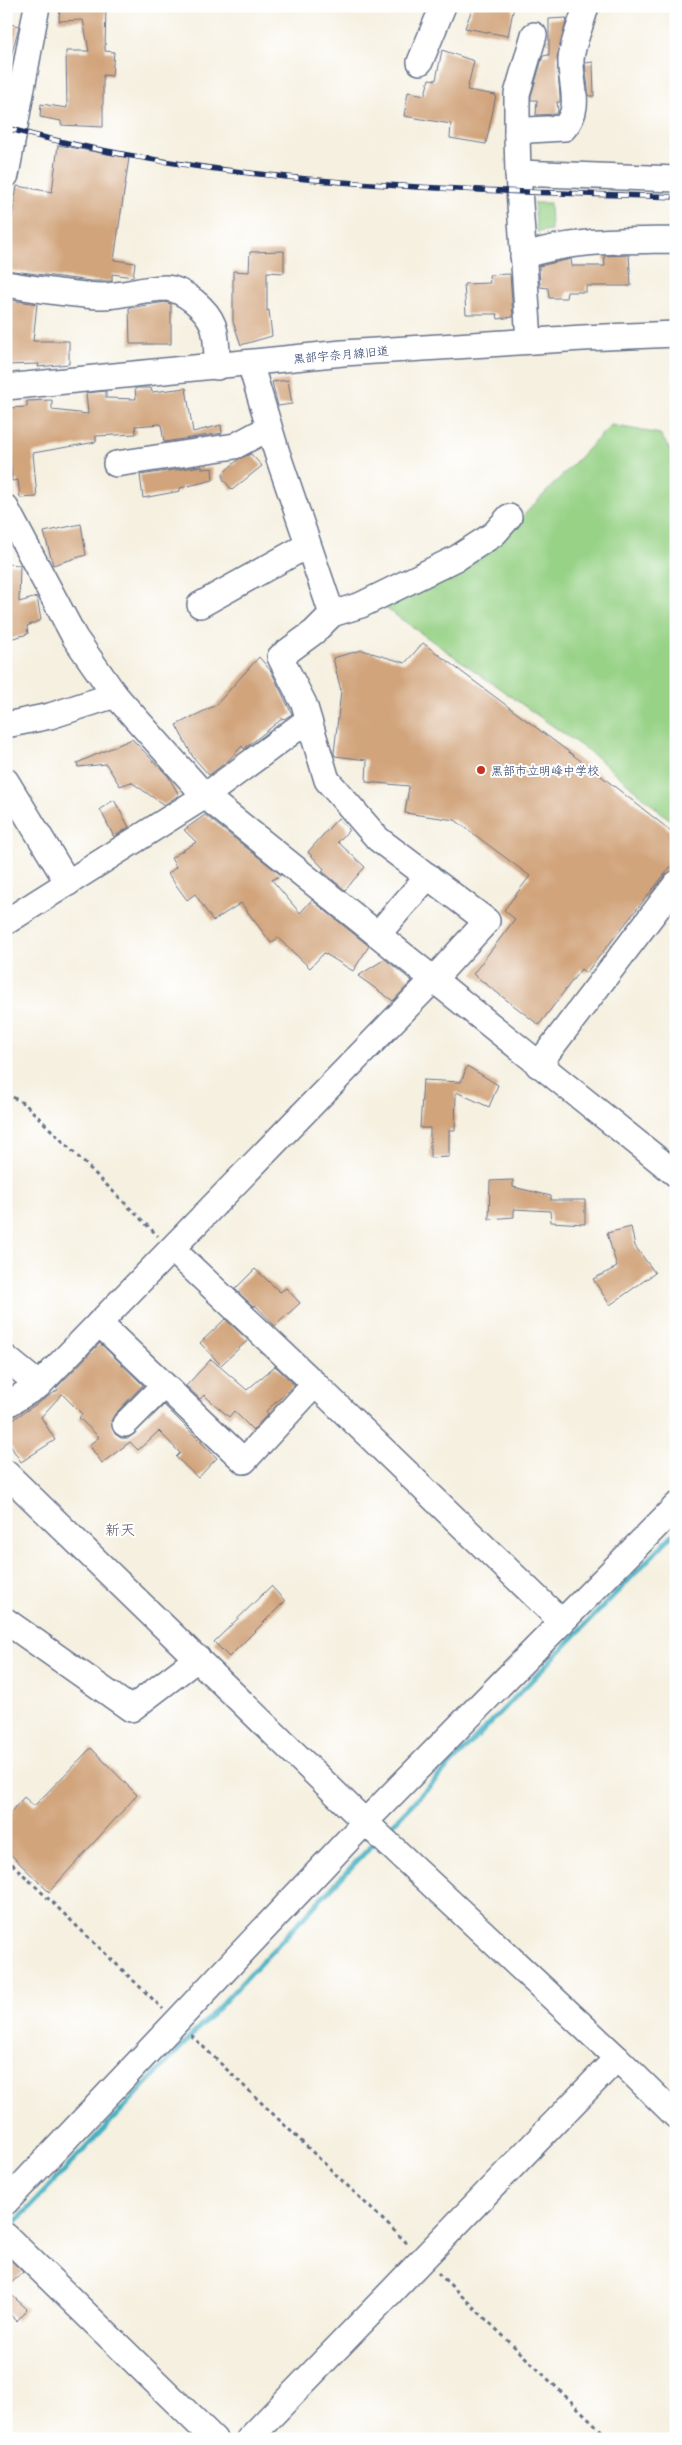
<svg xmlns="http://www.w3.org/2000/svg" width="682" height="2445" viewBox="0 0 682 2445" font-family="'Playpen Sans','Klee One',sans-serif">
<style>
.green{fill:#97d286;stroke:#598072}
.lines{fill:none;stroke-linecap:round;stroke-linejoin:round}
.stream{stroke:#44b0c3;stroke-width:5}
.building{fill:#d1a47c}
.minor-casing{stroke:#67738c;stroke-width:28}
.path{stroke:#67738c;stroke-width:3;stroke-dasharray:4 4;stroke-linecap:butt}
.minor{stroke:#fff;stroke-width:25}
.rail-casing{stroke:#1b2f5e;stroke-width:5.5}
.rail{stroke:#fff;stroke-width:4;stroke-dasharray:11;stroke-linecap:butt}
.poi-dot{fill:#c8321e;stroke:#fff;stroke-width:2}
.labels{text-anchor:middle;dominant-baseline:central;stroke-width:4;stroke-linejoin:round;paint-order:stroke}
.street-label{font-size:12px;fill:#1b2f5e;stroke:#fff}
.poi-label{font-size:12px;fill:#1b2f5e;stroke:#fff;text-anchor:start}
.quarter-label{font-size:15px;fill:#5b5868;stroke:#fff}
</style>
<rect width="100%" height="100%" fill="#fff"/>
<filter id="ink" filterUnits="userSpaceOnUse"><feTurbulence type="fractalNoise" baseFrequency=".02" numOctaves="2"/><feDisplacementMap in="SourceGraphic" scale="10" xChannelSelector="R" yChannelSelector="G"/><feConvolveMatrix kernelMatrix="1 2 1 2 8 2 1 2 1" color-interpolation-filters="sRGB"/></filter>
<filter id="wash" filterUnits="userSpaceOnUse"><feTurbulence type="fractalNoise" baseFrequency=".0096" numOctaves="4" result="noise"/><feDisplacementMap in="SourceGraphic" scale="20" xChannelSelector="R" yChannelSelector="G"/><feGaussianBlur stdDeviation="1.12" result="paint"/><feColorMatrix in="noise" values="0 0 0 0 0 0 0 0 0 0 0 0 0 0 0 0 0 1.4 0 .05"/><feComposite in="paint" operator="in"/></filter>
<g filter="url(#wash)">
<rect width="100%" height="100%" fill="#f5f0e0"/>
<!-- green -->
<g class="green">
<polygon points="534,203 550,203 551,230 537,232"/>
<polygon points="611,425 660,434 676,459 676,825 594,755 384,607 488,552"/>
</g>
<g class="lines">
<!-- stream -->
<g class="stream">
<polyline points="384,1833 676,1531"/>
<polyline points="8,2230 375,1842"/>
</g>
</g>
<g id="blocks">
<!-- building -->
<g class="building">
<polygon points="60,6 106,6 105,51 114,52 112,76 103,75 103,127 61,125 61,121 40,117 41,104 67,108 66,51 89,51 83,20 59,21"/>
<polygon points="473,6 514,6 508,36 465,28"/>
<polygon points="567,18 557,58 560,96 560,102 557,102 558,111 556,114 536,115 537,100 531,100 531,96 543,56 549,55 549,19"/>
<polygon points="6,23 19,26 9,64 6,63"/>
<polygon points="442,50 474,61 467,90 496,95 486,144 450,138 451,124 404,116 408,92 425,95 429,79 436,80"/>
<polygon points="593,62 594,96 589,96 585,63"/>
<polygon points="58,145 129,158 114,260 135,263 133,277 112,274 112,281 91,281 6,270 6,256 17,186 52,192"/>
<polygon points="284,251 284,273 267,272 267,311 269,310 272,336 241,345 233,322 233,271 249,272 250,252"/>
<polygon points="629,255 631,286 586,286 586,292 567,292 566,298 549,298 548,288 540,287 539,266 571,259 572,266 605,266 604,256"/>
<polygon points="510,274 513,317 498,319 497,314 466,314 464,284 490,283 489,275"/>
<polygon points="6,299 37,304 33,341 69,341 69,364 38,367 39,364 6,365"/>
<polygon points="165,302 171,304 171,344 130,344 129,308"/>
<polygon points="288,380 292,404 278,406 272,382"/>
<polygon points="135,388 151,388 152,392 186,388 193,432 221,425 222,433 164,442 161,424 135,426 136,434 96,436 96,442 33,453 37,497 20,498 18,480 12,481 10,456 6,457 6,408 27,407 27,401 52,400 52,410 88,414 86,393 106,391 106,398 136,399"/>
<polygon points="251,454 262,466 232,490 223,479 223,473 239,459"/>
<polygon points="202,466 202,469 212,468 213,480 180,488 180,491 143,498 140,475"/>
<polygon points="81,524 86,555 53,565 44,532"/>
<polygon points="6,564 20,565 19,602 37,597 41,620 27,626 28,634 6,640"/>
<polygon points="423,643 605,779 676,835 676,860 586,973 581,969 539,1025 473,974 515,919 504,910 530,876 455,820 405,813 409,786 366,782 367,760 335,756 334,753 341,691 333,658 362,650 405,663"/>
<polygon points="259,657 271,671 292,714 284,719 283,718 244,749 242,746 229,760 209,775 193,757 176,725 216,705"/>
<polygon points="132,739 168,776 179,795 164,805 131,782 120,786 106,764 78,767 77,763"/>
<polygon points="114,800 129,827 114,837 100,809"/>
<polygon points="205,815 281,875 272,880 300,913 312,900 369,946 353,971 324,953 310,968 278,938 271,943 241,903 213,921 195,894 187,900 168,874 176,867 171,858 196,842 184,830"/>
<polygon points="338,818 349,830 338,842 365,867 345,890 322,871 324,869 308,852"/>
<polygon points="385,959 412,981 393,1001 358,976"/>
<polygon points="467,1066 498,1085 489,1107 456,1092 455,1130 449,1130 449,1157 430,1158 430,1128 420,1128 423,1080 461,1082"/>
<polygon points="513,1180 513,1187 551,1196 551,1200 585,1200 585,1224 551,1222 550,1211 514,1209 514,1217 489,1219 490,1181"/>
<polygon points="631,1227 635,1246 655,1273 610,1305 593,1279 617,1267 607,1233"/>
<polygon points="255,1269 280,1292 286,1288 300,1303 275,1326 255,1305 254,1307 235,1289"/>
<polygon points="225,1319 248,1340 221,1365 200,1343"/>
<polygon points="100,1343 143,1385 115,1414 111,1421 115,1434 121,1438 129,1438 164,1405 217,1458 198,1478 176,1457 180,1453 159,1431 138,1450 130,1442 102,1463 89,1445 99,1437 79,1418 82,1414 62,1394 41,1417 55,1440 21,1462 6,1439 6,1424 58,1390 56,1388"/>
<polygon points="211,1359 247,1390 275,1366 295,1385 266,1411 268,1414 253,1430 234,1411 229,1417 204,1395 200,1399 186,1386"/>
<polygon points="271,1586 285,1601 229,1657 214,1642"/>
<polygon points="91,1748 137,1795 49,1892 6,1850 6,1818 24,1797 34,1806"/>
<polygon points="6,2256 23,2272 6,2288"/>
<polygon points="6,2290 27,2309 17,2321 6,2311"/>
</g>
</g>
</g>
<g filter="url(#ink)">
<use href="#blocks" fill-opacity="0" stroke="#67738c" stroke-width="1"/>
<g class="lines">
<!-- minor casing -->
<g class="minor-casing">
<g id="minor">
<polyline points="420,62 443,6"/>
<polyline points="517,135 517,94 534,35"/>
<path d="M518,173l-1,-38 12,-5 35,-2c19,-21 6,-43 7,-68 1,-17 11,-37 15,-54"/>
<polyline points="6,175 37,6"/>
<path d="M523,256c49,-17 101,-15 153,-16"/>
<path d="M6,284c32,5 64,11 96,12 22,0 42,-8 64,-8 17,1 41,21 47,37 4,12 4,28 4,42"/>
<polyline points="529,341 518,173 676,179"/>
<polyline points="6,387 343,353 583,338 676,334"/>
<polyline points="116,464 235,446 269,428"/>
<polyline points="6,508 75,638 115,695 205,796 676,1174"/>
<polyline points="200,605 308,545"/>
<polyline points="332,614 361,605 457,558 494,534 509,517"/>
<polyline points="6,725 50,716 115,695"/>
<polyline points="6,781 68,883"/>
<polyline points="6,922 205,796 308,720"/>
<polyline points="378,934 428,876"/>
<polyline points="538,1065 676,884"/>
<polyline points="99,1323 244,1461 315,1384 172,1249"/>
<polyline points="6,1358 39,1385 433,980 487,921 378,839 327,780 304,704 280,657 314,632 332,614 277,453 250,363"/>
<polyline points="315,1384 562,1622"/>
<polyline points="6,1405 39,1385"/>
<polyline points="125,1424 163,1386"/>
<polyline points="6,1473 365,1822 617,2058 676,2116"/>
<polyline points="6,1621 131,1709 198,1658"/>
<polyline points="6,2202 365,1822 676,1506"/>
<polyline points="6,2236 214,2439"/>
<polyline points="249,2439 617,2058"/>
</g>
</g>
<!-- path -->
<g class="path">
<polyline points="6,1093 26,1105 158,1236"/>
<polyline points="6,1858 163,2009"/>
<polyline points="191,2035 408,2244"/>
<polyline points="438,2273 610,2439"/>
</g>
<!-- minor -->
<use href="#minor" class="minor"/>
<!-- rail casing -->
<g class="rail-casing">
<path id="rail" d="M6,128c219,59 445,61 670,69"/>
</g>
<!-- rail -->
<use href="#rail" class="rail"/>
</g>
</g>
<!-- markers -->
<circle class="poi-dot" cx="481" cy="770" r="5"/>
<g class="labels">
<!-- street labels -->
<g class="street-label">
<text transform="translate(341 354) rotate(-5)">黒部宇奈月線旧道</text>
</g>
<!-- poi labels -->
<g class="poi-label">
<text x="491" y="770">黒部市立明峰中学校</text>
</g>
<!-- quarter labels -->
<g class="quarter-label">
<text x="120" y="1528">新天</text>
</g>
</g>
<!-- margin -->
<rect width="682" height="2445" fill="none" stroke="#fff" stroke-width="25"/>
</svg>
